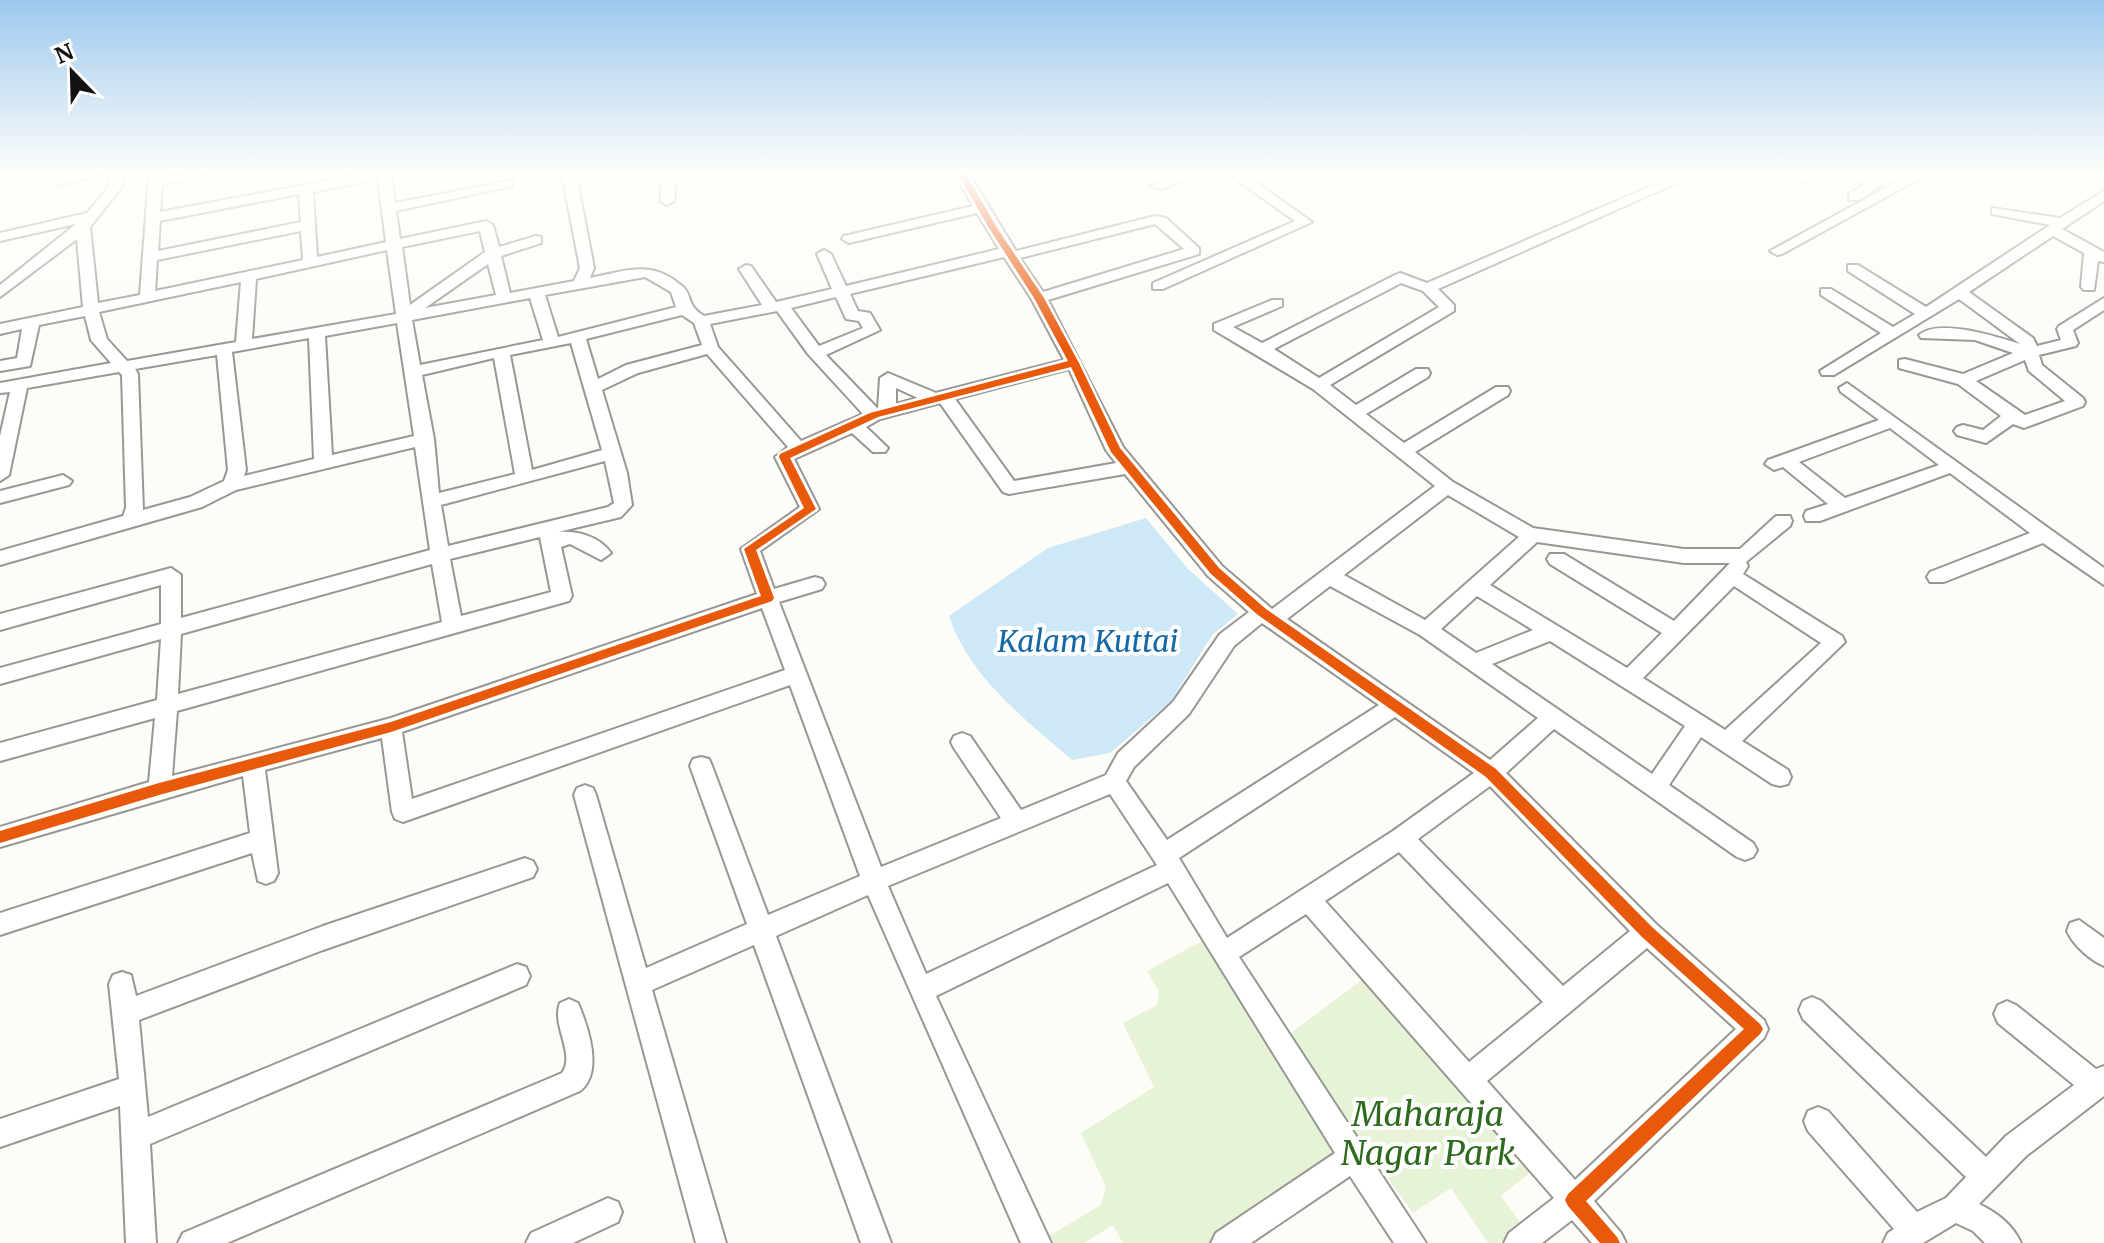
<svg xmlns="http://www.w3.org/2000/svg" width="2104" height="1243" viewBox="0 0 2104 1243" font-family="Merriweather,serif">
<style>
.green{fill:#e7f3d7}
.water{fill:#cde8f7}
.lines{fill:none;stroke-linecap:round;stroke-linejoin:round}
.minor-casing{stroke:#979795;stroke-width:4}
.minor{fill:#fffffe;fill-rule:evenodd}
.cycleway-casing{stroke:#fff;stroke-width:5}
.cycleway{fill:#e8590c;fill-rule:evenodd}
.labels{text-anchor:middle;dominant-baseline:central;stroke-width:8;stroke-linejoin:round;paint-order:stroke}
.water-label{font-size:30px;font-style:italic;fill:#1768a6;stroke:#fff}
.near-park-label{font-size:34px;font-style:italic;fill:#2f6b1f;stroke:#fff}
</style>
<rect width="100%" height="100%" fill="#fdfcf7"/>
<!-- green -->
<g class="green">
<polygon points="1202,941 1344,1156 1209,1243 1123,1243 1113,1225 1084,1243 1046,1243 1044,1239 1101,1205 1106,1187 1081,1133 1154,1087 1123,1023 1157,1005 1159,991 1147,971"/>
<polygon points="1367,976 1537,1167 1501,1196 1522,1225 1499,1243 1488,1243 1451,1188 1413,1213 1287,1036"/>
</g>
<!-- water -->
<path class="water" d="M1146,518l41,50 51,46 -26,21 -41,66 -61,52 -38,7c-47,-41 -103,-83 -123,-144l99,-68z"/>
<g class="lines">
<!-- minor casing -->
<g class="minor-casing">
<g id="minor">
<polygon points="53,174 103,174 60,185 53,181"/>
<path d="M112,174h14l-6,15 -30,38 8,76 42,-8 9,-121h14v3l45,-3 -46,11 -2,27 203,-38h28l4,29 117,-23v6l-116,25 4,28 86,-18 7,4 6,22 37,-11 5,1v6l-40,13 9,37 64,-12 6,-13 -18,-94h14l18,94 -4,10c36,-7 61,-19 92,8 11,9 3,18 22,30l58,-11 -23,-36 7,-4 5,1 25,36 56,-13 -15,-35 7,-4 7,4 15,32 153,-37 -22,-36 -128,30 -7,-4 2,-3 129,-30 -18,-32h14l47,77 139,-35 11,2 33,30v6l-151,46 75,147 99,119 50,43 163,-123 -122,-97 -99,-59v-6l58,-24h10v6l-49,21 29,16 133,-68 5,-2 27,10 252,-109h18l-259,115 16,16v6l-124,74 26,20 60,-36h12l2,4 -2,4 -62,37 38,29 92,-56h12l2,4 -2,4 -93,57 38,30 80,46 151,21h56l36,-33h14l2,5 -2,5 -44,36 2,4 -5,8 99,62 3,6 -103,99 46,29 3,7 -3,7 -8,2 -8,-2 -71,-47 -32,48 84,58 4,7 -4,7 -8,3 -8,-3 -183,-128 -48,44 150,151 108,96 4,9 -4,9 -170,163 27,32 5,10h-34l-20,-23 -30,23h-38l5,-10 45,-35 -248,-284 -67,43 187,286h-32l-44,-67 -99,67h-40l5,-10 119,-80 -167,-270 -232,113 115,247h-30l-153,-348 -92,41 115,307h-30l-107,-298 -102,45 74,253h-30l-122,-448 3,-7 8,-3 8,3 3,7 50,173 101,-44 -57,-158 3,-7 8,-2 8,2 3,7 56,149 92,-39 -70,-191 -387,137 -8,-3 -3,-7 -10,-74 -117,32 13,103 -4,8 -8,3 -8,-3 -6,-28 -252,82v-22l250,-80 -7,-57 -243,71v-20l149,-45 6,-64 -155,43v-18l157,-43 4,-61 -161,45v-16l161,-44v-39l-161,45v-16l171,-46 10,7v43l249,-68 -15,-103 -179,43 -34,17 -202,58v-14l123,-35 3,-8 -4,-133 -3,-3 -92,16 -18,87 -9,6v-45l10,-44 -10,1v-10l111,-20 -20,-23 -6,-24 -46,9 -9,41 -30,5v-10l17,-3 5,-29 -22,5v-10l83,-17 -6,-68 -77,58v-12l76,-61 -76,17v-8l87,-20 20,-24zM378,179l8,63 -69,15 -4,-65zM299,194l2,28 -143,29 2,-30zM1155,224l29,25 -141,43 -23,-34zM301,231l2,29 -148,31 2,-31zM480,231l5,21 -75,53 -8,-58zM387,250l9,64 -144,25 4,-60zM1004,257l27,41 33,62 -128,33 -48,-20 -8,5 -2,31 -52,-54 54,-25 -10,-17 -12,-2 -8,-17zM488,264l8,31 -71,13zM645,277l26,15 5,15 -118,30 -13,-42zM241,282l-5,60 -109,19 -20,-22 -8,-27zM1401,283l22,8 16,16 -120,71 -45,-29zM836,297l10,22 13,2 4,7 -44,18 -28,-38zM530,298l13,42 -123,25 -8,-45zM777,311l31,43 55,60 -62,27 -83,-94 -8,-23zM682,315l12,8 8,22 -76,20 -28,14 -12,-40zM397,323l17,113 -82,19 -7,-119zM309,338l5,121 -70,17 2,-6 -14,-118zM571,343l31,107 -70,20 -22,-115zM707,354l81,93 -13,10 25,50 -59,42 16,45 -366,124 -219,58 5,-65 392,-110 3,-5 -11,-49 9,-3 31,16 10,-7c-13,-18 -35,-22 -53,-21l63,-15 11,-12 -5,-32 -25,-83 36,-17zM217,355l11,115 -4,11 -34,16 -47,13 -5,-136 -3,-5zM494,358l21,116 -76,19 -5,-54 -12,-64zM1069,369l37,81 10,13 -102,18 -59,-82zM896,388l22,10 -22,6zM940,403l63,89 6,2 116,-20 83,102 41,36 -29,22 -47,68 -55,51 -12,22 -85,35 -51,-74 -8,-3 -8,3 -3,6 3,6 47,70 -120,49 -102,-265 43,-13 3,-5 -3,-5 -7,-2 -41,12 -14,-38 59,-42 -25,-50 58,-26 21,19h12l3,-4 -22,-21 14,-8zM605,461l9,42 -6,4 -160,39 -7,-41zM1448,495l71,42 -94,83 -81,-45zM540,537l11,55 -90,24 -11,-57zM1537,542l147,21h46l-56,58 -110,-67h-14l-3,5 3,5 112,69 -35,35 -137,-83zM432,564l10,58 -264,72 3,-60zM1330,586l90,49 118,83 -48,42 -203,-141zM1734,586l87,57 -96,87 -82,-52zM1477,596l56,34 -57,23 -35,-24zM762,608l23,62 -373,129 -10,-67zM1262,623l117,82 -212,135 -41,-59 8,-14 55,-53 45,-68zM1550,641l135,85 -33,48 -160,-110zM1395,717l79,56 -81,58 -166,107 -48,-80zM1490,786l140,145 -67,55 -145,-147zM1110,794l47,71 -231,109 -38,-88zM1399,852l144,150 -74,60 -144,-161zM1647,948l89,81 -161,151 -88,-99z"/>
<polygon points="663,174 677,174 674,201 667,205 660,201"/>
<polygon points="1178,174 1198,174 1162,189 1150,186"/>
<polygon points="1228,174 1244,174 1312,222 1163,289 1153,289 1153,283 1295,221"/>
<polygon points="1788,174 1820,174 1805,182"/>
<polygon points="1844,174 1862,174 1881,185 1859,200 1849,200 1849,194 1864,185"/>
<polygon points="1911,174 1928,174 1782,254 1777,255 1770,251"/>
<path d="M2104,191v10l-42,28 42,23v10l-6,-1 -4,29h-10l-3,-3 3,-34 -31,-17 -84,56 64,46 4,8 24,-6 -4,-11 2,-3 45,-28v12l-31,20 5,13 -2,3 -37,9 3,10 41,33 2,4 -2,4 -59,22 -11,-4 -27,19 -29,-8 -3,-4 3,-4 6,-2 20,5 18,-14 -43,-32 -59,-16v-8l6,-1 58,15 50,-21 -38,-13 -54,-2 -2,-3c20,-17 78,2 101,9l-61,-45 -125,76h-12l-2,-4 61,-38 -60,-38v-6h10l62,38 22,-13 -67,-43v-6h10l68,42 124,-82 -58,-11v-6l68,10zM2025,360l4,11 36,30 -40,14 -49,-34z"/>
<path d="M1847,383l257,185v17l-61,-42 -99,39h-14l-3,-5 3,-5 100,-39 -80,-60 -130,48h-14l-2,-5 2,-5 22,-7 -45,-37 -9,3 -9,-6 3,-4 111,-40 -38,-28 -2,-4zM1890,428l49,37 -94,33 -46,-36z"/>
<polygon points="63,475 72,481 69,485 0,503 0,491"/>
<polygon points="525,858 533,861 537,869 533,877 323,950 139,1020 148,1117 517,964 526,967 530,976 526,985 150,1144 156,1243 126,1243 120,1106 0,1147 0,1119 119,1079 109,984 113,975 122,972 131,975 136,996 323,926"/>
<path d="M2079,920l25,18v28c-14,-6 -31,-21 -37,-35l3,-8z"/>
<path d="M1812,997l9,4 165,156 20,-21 68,-51 -76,-62 -4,-9 4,-9 9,-4 9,4 80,64 8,-3v30l-78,60 -47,48c17,8 34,21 42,39h-36l-12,-12 -17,-8 -33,20h-40l5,-10 6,-4 -86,-98 -4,-10 4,-10 10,-4 10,4 89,101 29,-14 20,-21 -163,-158 -4,-9 4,-9z"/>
<path d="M569,999l9,4c10,24 26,69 2,88l-353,152h-49l5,-10 379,-160c14,-19 -11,-48 -2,-70z"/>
<polygon points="608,1198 618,1202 622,1212 618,1222 573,1243 526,1243 531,1233"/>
</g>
</g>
<!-- minor -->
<use href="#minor" class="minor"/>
<!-- cycleway casing -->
<g class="cycleway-casing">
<polygon id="cycleway" points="958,174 966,174 997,228 1044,298 1079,363 1120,448 1219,568 1266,609 1496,769 1652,927 1760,1024 1763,1029 1760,1034 1586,1201 1617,1237 1620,1243 1600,1243 1568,1206 1565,1200 1568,1194 1744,1029 1642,937 1486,777 1258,615 1211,574 1111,452 1071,367 878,417 790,458 816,509 756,550 774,598 772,601 391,732 159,795 0,843 0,831 159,783 391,722 761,596 744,549 804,508 779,457 780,454 870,413 1068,361 1034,298 989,228"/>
</g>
<!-- cycleway -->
<use href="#cycleway" class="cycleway"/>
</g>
<!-- sky -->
<linearGradient id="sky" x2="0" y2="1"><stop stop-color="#9dc9ee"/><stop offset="0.5" stop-color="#fefefb"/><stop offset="1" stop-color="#fefefb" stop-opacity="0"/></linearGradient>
<rect width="2104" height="348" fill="url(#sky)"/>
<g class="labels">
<!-- water labels -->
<g class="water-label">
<text x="1088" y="641">Kalam Kuttai</text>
</g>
<!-- near-park labels -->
<g class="near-park-label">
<text x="1428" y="1114">Maharaja<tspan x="1428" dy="39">Nagar Park</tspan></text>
</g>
</g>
<!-- north arrow -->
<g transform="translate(72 72) rotate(337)" stroke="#ffffff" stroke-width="6" paint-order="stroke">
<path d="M0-6L14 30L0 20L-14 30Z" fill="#111111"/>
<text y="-12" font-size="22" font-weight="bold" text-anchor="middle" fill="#111111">N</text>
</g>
</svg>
